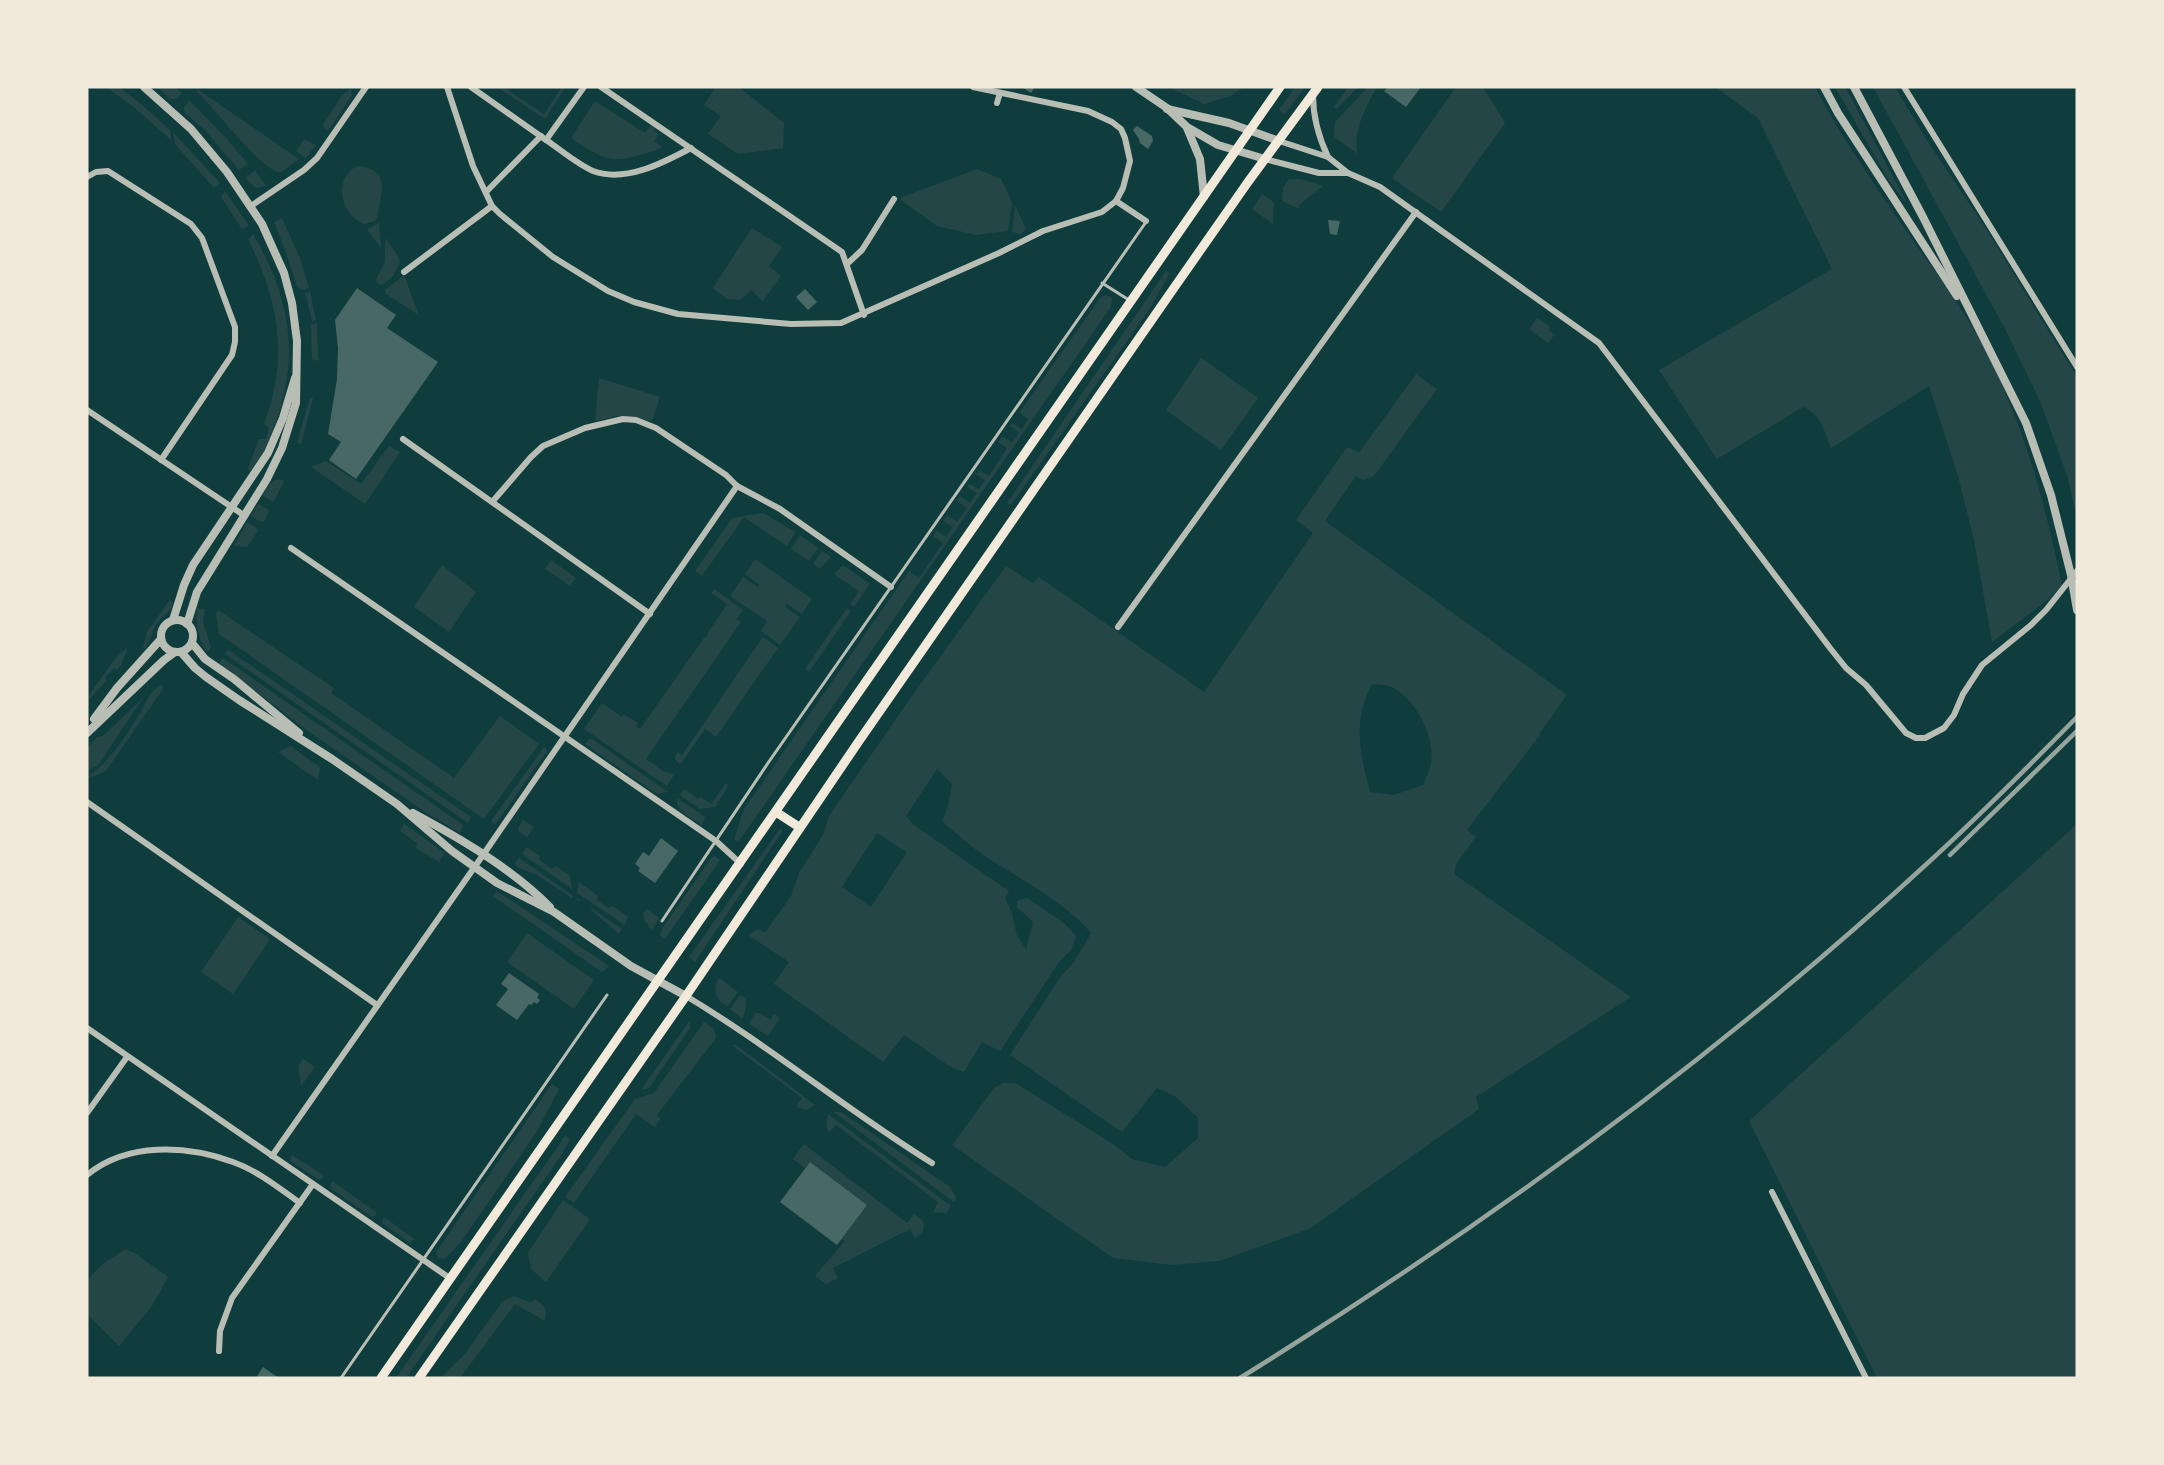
<svg xmlns="http://www.w3.org/2000/svg" width="2164" height="1465" viewBox="0 0 2164 1465" font-family="Montserrat,sans-serif">
<style>
.green{fill:#244646;fill-rule:evenodd}
.building{fill:#486865}
.lines{fill:none;stroke-linecap:round;stroke-linejoin:round}
.service{stroke:#b8beb3;stroke-width:3}
.minor{stroke:#b8beb3;stroke-width:6}
.tertiary{stroke:#b8beb3;stroke-width:8}
.secondary{stroke:#f1e9da;stroke-width:9}
.rail{stroke:#97a49c;stroke-width:4.5}
</style>
<rect width="100%" height="100%" fill="#0f3d3e"/>
<!-- green -->
<g class="green">
<polygon points="106,87 119,87 141,104 170,130 172,141 135,108"/>
<polygon points="157,87 175,87 182,93 177,99 170,99"/>
<polygon points="497,87 503,87 544,114 562,87 566,87 545,119"/>
<polygon points="716,87 739,87 784,123 783,148 738,154 708,134 721,116 704,105"/>
<polygon points="1168,87 1244,87 1231,96 1204,104"/>
<polygon points="1295,87 1305,87 1285,114 1279,110"/>
<polygon points="1348,87 1358,87 1337,109 1334,107"/>
<path d="M1368,87h9c-11,19 -25,45 -19,67l-24,-17 1,-15z"/>
<polygon points="1456,87 1483,87 1505,123 1441,212 1392,178"/>
<path d="M1715,87h100c32,61 72,116 111,172 18,25 36,50 51,76 44,78 67,163 85,250l-13,14 -57,43 -18,-102 -16,-64 -29,-90 -98,62c-7,-17 -10,-34 -28,-41l-86,52 -58,-89 173,-101 -74,-151z"/>
<polygon points="1835,87 1845,87 1848,92 1905,199 1905,202 1889,181"/>
<polygon points="1873,87 1895,87 1928,142 1981,221 2077,377 2077,519 2067,475 2039,399 2005,329"/>
<path d="M197,89l102,70 -19,14c-22,-6 -62,-62 -83,-81z"/>
<polygon points="351,89 352,95 328,131 322,126 343,94"/>
<polygon points="189,100 227,139 248,164 239,170 203,128 185,113 184,107"/>
<path d="M595,101l50,32 6,-8 5,3 -2,3 5,3 -5,7 8,6 -3,2c-44,14 -49,16 -88,-11z"/>
<polygon points="173,132 220,183 214,188 175,144"/>
<polygon points="304,139 316,145 306,158 296,151"/>
<path d="M357,166c29,2 27,20 22,41 -1,6 -1,9 -4,14l-11,3c-23,-9 -32,-45 -7,-58z"/>
<polygon points="977,169 1001,179 1012,202 1008,231 976,235 937,226 901,200 902,197"/>
<polygon points="255,170 266,186 256,188 245,178"/>
<polygon points="1289,179 1300,179 1323,186 1299,205 1299,209 1282,201 1283,188"/>
<polygon points="225,191 249,226 242,229 221,197"/>
<polygon points="1262,194 1274,202 1273,224 1252,209"/>
<polygon points="1015,205 1026,229 1021,234 1012,232"/>
<polygon points="282,218 300,258 309,288 303,290 297,287 285,250 274,222"/>
<polygon points="379,223 381,248 367,229"/>
<polygon points="752,228 782,247 769,266 781,276 763,301 751,290 740,300 727,299 713,288"/>
<path d="M253,234c37,63 48,123 21,193 -5,14 -13,35 -25,44l-1,-3 11,-29h7l3,-11 -5,-4c25,-66 15,-123 -16,-185z"/>
<polygon points="385,238 397,254 400,262 393,276 382,285 377,283 376,279 385,262"/>
<polygon points="1166,271 1170,273 1149,310 1011,505 1007,503"/>
<polygon points="404,275 418,313 417,314 386,294 385,290"/>
<polygon points="310,291 316,320 312,321 305,293"/>
<polygon points="1106,295 1112,298 1111,307 739,841 735,840 735,836 744,809 909,571 919,578 943,543 933,536 937,531 946,537 953,527 943,521 947,515 957,522 967,508 957,501 960,496 970,503 977,493 967,487 969,484 979,489 985,480 976,474 979,470 989,476 1007,448 998,442 1002,436 1012,442 1019,433 1009,426 1012,423 1022,429 1028,419 1019,413 1100,298"/>
<polygon points="1537,318 1550,327 1549,331 1555,334 1548,343 1529,329"/>
<polygon points="317,323 318,361 312,359 311,325"/>
<polygon points="1201,358 1258,398 1221,450 1166,410"/>
<path d="M1416,374l21,15 -63,87 -11,4 -7,-4 -31,45 242,174 -28,39 1,1 -73,95 9,7 -20,27 -2,10 177,123 -155,100 3,12 -170,120 -90,32 -47,4 -59,-7 -161,-113 42,-57 9,-5h12l98,61 19,15 33,8 33,-29v-20l-22,-21 -19,-9 -35,44 -112,-77 51,-79 13,-14 17,-29c-28,-33 -74,-55 -109,-79 -14,-10 -27,-22 -40,-33l6,-15 4,-22 -15,-15 -31,47 9,10 94,65 -4,7 7,15 5,23 9,13 7,-27 -16,-15v-6l10,-3 38,26 11,12 -5,14 -12,12 -59,89 -18,-9 -18,30 -15,-6 -45,-31 -21,27 -109,-78 15,-22 -41,-27 10,-6 7,4 26,-37 8,-23 24,-38 6,-19 80,-116 97,-134 27,17 6,-6 165,115 109,-159 -17,-13 51,-73 12,6zM1372,684c6,1 14,0 19,3 23,9 45,51 40,75 -1,8 -5,16 -8,23l-29,10 -24,-3c-10,-39 -18,-70 2,-108zM877,833l30,19 -36,55 -29,-20z"/>
<polygon points="599,378 660,397 652,421 617,416 595,421"/>
<polygon points="310,398 313,398 301,445 297,442"/>
<polygon points="389,446 400,452 365,504 311,467 326,461 361,484"/>
<polygon points="279,479 284,481 274,501 271,501 262,496 270,483"/>
<polygon points="258,504 269,510 264,522 259,521 251,516"/>
<polygon points="763,513 796,532 787,546 744,517 702,576 695,571 732,518"/>
<polygon points="247,522 256,527 258,531 247,547 234,546"/>
<polygon points="800,535 818,548 809,561 791,549"/>
<polygon points="822,551 831,557 820,569 813,564"/>
<polygon points="755,559 812,599 802,614 787,604 785,607 800,617 780,645 761,631 767,621 730,596 743,577 758,587 759,585 745,574"/>
<polygon points="551,560 576,578 570,586 545,569"/>
<polygon points="442,565 476,592 449,632 414,607"/>
<polygon points="843,565 870,584 854,607 850,604 859,591 834,574"/>
<polygon points="714,589 743,610 737,619 741,622 646,759 663,771 673,774 674,775 667,786 584,729 602,703 622,717 624,714 638,723 636,726 640,729 704,638 706,638 708,635 707,634 727,604 711,593"/>
<path d="M169,601l4,1c-2,11 -9,12 -15,20 -6,8 -7,19 -14,28l-1,-2 4,-16z"/>
<path d="M197,608l8,1 -2,13 8,25 -4,6c-8,-13 -12,-30 -10,-45z"/>
<polygon points="847,608 851,611 809,672 805,669"/>
<polygon points="218,610 334,688 331,693 454,778 500,716 539,744 484,819 219,634 216,613"/>
<polygon points="763,637 778,648 716,737 705,729 680,765 675,759 677,752 682,755"/>
<polygon points="128,646 121,666 117,670 114,668 105,678 107,680 87,702 87,698 114,660"/>
<polygon points="227,651 230,651 471,817 468,823 225,654"/>
<polygon points="223,658 463,825 460,833 431,816 308,731 219,663"/>
<path d="M162,684l1,5 -57,82 -19,8v-2c23,-15 40,-43 55,-67 6,-10 8,-20 20,-26z"/>
<polygon points="143,698 98,765 87,771 87,749 97,737 103,736"/>
<polygon points="589,739 592,739 668,792 657,794 585,744"/>
<polygon points="290,746 320,767 318,780 278,752"/>
<polygon points="544,747 548,750 495,825 491,821"/>
<polygon points="726,783 729,785 715,807 700,809 680,795 684,789 698,799 700,797 711,804"/>
<path d="M677,798l28,19 -3,8c-10,-7 -27,-13 -25,-27z"/>
<polygon points="523,820 534,827 527,837 519,832 518,828"/>
<polygon points="404,824 445,853 439,862 416,848 417,843 400,831"/>
<polygon points="2077,824 2077,1378 1877,1378 1749,1121"/>
<polygon points="781,827 782,832 695,962 689,957"/>
<polygon points="526,848 528,848 540,856 539,860 552,869 556,866 570,876 572,889 522,854"/>
<polygon points="715,856 720,860 665,939 660,935 663,927 712,857"/>
<polygon points="519,858 572,895 572,898 537,875 517,867 515,863"/>
<polygon points="579,882 598,896 597,900 608,908 613,906 628,917 625,925 577,893"/>
<polygon points="497,891 609,966 602,972 493,896"/>
<polygon points="577,898 622,929 619,934 591,910 592,908 580,900 577,901"/>
<polygon points="647,909 659,918 652,930 644,920 643,913"/>
<polygon points="238,917 270,939 233,994 201,972"/>
<polygon points="527,933 594,980 574,1009 507,962"/>
<path d="M719,978l19,14 -10,14c-12,-4 -16,-17 -9,-28z"/>
<polygon points="740,995 746,999 745,1012 742,1018 730,1009"/>
<polygon points="755,1013 760,1013 770,1020 774,1014 780,1018 768,1036 749,1024"/>
<polygon points="690,1020 690,1028 649,1088 641,1090"/>
<polygon points="704,1022 714,1029 716,1038 657,1115 660,1119 655,1127 636,1114 574,1203 565,1197 635,1099 654,1093"/>
<polygon points="735,1044 815,1105 806,1110 796,1107 802,1098 733,1046"/>
<polygon points="303,1059 315,1067 301,1086 298,1066"/>
<polygon points="552,1084 559,1089 536,1133 461,1242 445,1259 438,1258 436,1252"/>
<polygon points="834,1112 841,1112 950,1187 956,1197 954,1202"/>
<polygon points="828,1114 951,1206 946,1213 933,1212 938,1202 836,1125 829,1133 826,1125"/>
<polygon points="565,1136 570,1139 562,1154 406,1378 396,1378"/>
<polygon points="804,1144 907,1223 914,1214 922,1220 924,1225 923,1231 915,1239 910,1229 833,1268 838,1278 826,1284 815,1276 845,1241 841,1239 867,1205 810,1162 805,1168 793,1159"/>
<polygon points="292,1155 323,1175 323,1178 319,1180 290,1161"/>
<polygon points="332,1181 376,1212 376,1215 372,1217 330,1188"/>
<polygon points="563,1200 590,1219 546,1282 531,1269 528,1253"/>
<polygon points="383,1218 387,1219 414,1239 410,1243 382,1223"/>
<polygon points="126,1249 136,1254 168,1277 152,1306 119,1346 87,1314 87,1280 104,1263"/>
<polygon points="514,1296 531,1303 535,1299 544,1306 546,1312 545,1321 515,1304 460,1378 440,1378 464,1355 503,1301"/>
</g>
<!-- building -->
<g class="building">
<polygon points="1022,87 1035,87 1031,93"/>
<polygon points="1388,87 1421,87 1406,107 1384,91"/>
<polygon points="1137,126 1152,136 1153,141 1148,149 1140,143 1139,139 1133,130"/>
<polygon points="1328,220 1340,221 1337,235 1330,234"/>
<polygon points="357,288 396,315 387,328 438,362 356,479 329,460 341,442 328,434 337,379 338,348 335,320"/>
<polygon points="805,289 817,302 808,310 796,297"/>
<polygon points="661,838 678,851 655,883 638,871 640,868 635,864 643,852 649,856"/>
<polygon points="509,973 539,994 537,998 540,1000 537,1004 534,1002 531,1005 529,1004 517,1020 496,1005 508,989 501,984"/>
<polygon points="810,1162 867,1205 837,1245 780,1202"/>
<polygon points="263,1367 273,1374 279,1378 256,1378"/>
</g>
<g class="lines">
<!-- service -->
<g class="service">
<polyline points="1102,283 1129,300"/>
<polyline points="662,921 768,763 1146,222"/>
<polyline points="341,1378 607,995"/>
</g>
<!-- minor -->
<g class="minor">
<polyline points="447,87 473,166 492,206 500,214 553,257 608,291 634,302 678,314 791,324 841,323 999,253 1043,231 1102,212 1116,201 1123,188 1130,161 1125,138 1121,129 1112,122 1088,111 973,87"/>
<polyline points="471,87 546,140 584,87"/>
<polyline points="601,87 842,252 864,315"/>
<polyline points="1904,87 2077,367"/>
<path d="M1313,95c0,23 5,41 15,62"/>
<polyline points="997,103 1000,93"/>
<path d="M546,140c15,10 31,24 47,31 32,12 70,-8 98,-23"/>
<polyline points="1279,141 1328,157 1348,173 1380,187 1599,343 1830,648 1846,668 1866,685 1906,733 1916,738 1925,738 1944,728 1954,715 1963,694 1982,665 2031,625 2046,610 2077,571"/>
<polyline points="1265,159 1319,173 1347,173"/>
<polyline points="87,177 96,172 108,171 191,224 202,238 235,327 235,342 232,355 161,460"/>
<polyline points="487,191 541,136"/>
<polyline points="1116,201 1146,221"/>
<polyline points="251,206 304,170 317,158 366,87"/>
<polyline points="847,264 862,250 894,199"/>
<polyline points="404,272 492,206"/>
<polyline points="87,410 245,516"/>
<polyline points="403,439 650,614"/>
<polyline points="493,501 531,457 543,446 585,428 623,419 636,420 656,428 726,475 737,486 780,509 891,587"/>
<polyline points="291,548 716,841 741,864"/>
<polyline points="1118,627 1416,212"/>
<polyline points="87,802 377,1005"/>
<path d="M686,996c85,51 162,115 246,167"/>
<polyline points="87,1028 451,1279"/>
<polyline points="87,1113 127,1057"/>
<polyline points="272,1156 483,855 737,486"/>
<path d="M87,1175c40,-33 99,-30 146,-13 25,9 46,26 67,41"/>
<polyline points="1772,1192 1866,1378"/>
<polyline points="219,1351 220,1331 232,1298 313,1184"/>
</g>
<!-- tertiary -->
<g class="tertiary">
<polyline points="144,87 191,129 227,172 262,224 284,273 292,303 297,341 296,403 282,448 267,479 197,592 187,624"/>
<polyline points="1136,87 1167,108 1187,127 1218,145 1265,159"/>
<polyline points="1824,87 1838,113 1957,296"/>
<polyline points="1854,87 1923,217 2026,423 2051,495 2071,575 2077,610"/>
<polyline points="1167,109 1229,123 1279,141"/>
<polyline points="1187,128 1200,159 1204,197"/>
<circle cx="177" cy="636" r="16"/>
<polyline points="173,620 184,585 193,565 268,453 283,418 295,378"/>
<polyline points="192,643 205,659 234,679 299,733"/>
<polyline points="181,652 195,668 206,677 239,700 332,759 397,804 452,851 497,883 554,912 631,966 686,996"/>
<polyline points="94,719 117,688 161,639"/>
<polyline points="87,733 164,660 175,652"/>
<path d="M413,813c48,26 98,55 137,94"/>
</g>
<!-- secondary -->
<g class="secondary">
<polyline points="776,812 799,827"/>
<polyline points="381,1378 1280,87"/>
<polyline points="419,1378 686,996 859,741 1176,285 1248,182 1318,87"/>
</g>
<!-- rail -->
<g class="rail">
<polyline points="1950,855 2077,731"/>
<path d="M1240,1378c245,-152 480,-323 691,-518 50,-46 98,-94 146,-143"/>
</g>
</g>
<!-- border -->
<rect width="2164" height="1465" fill="none" stroke="#f1e9da" stroke-width="177"/>
</svg>
